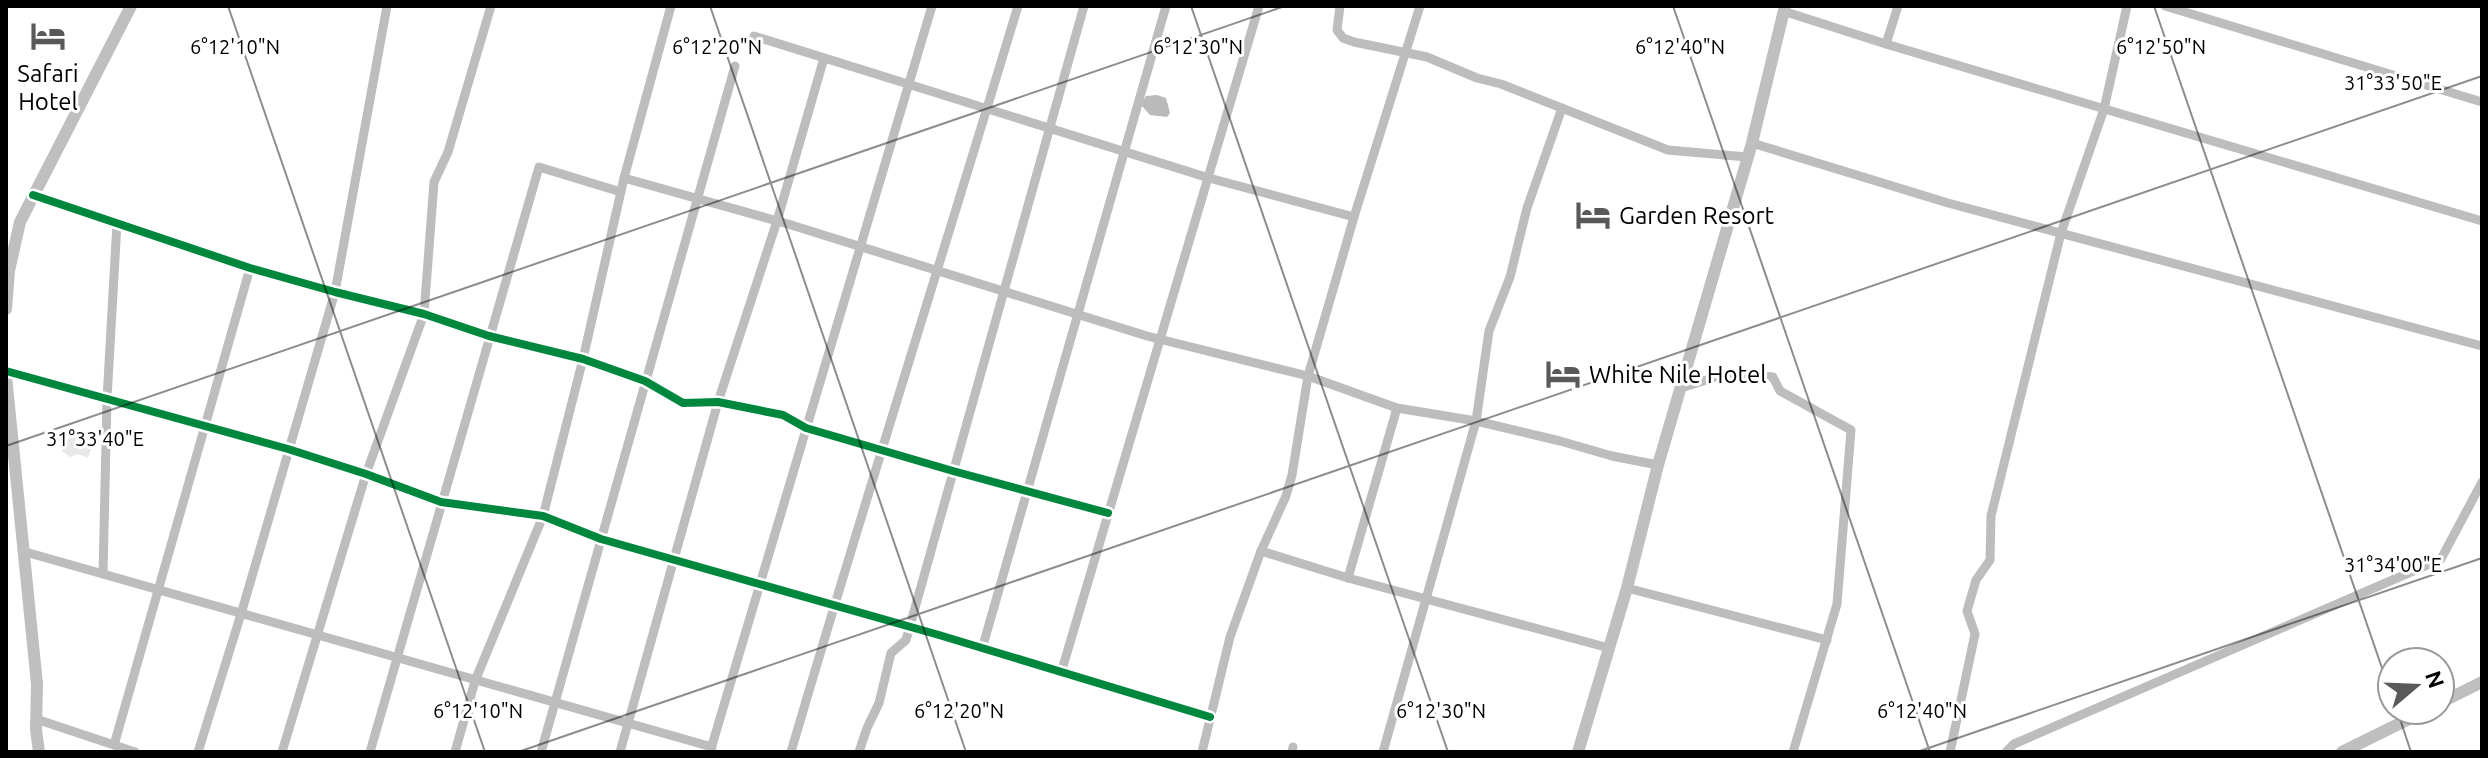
<svg xmlns="http://www.w3.org/2000/svg" width="2488" height="758" viewBox="0 0 2488 758" font-family="Ubuntu,sans-serif">
<style>
.green{fill:#e8e8e8}
.water{fill:#bababa}
.lines{fill:none;stroke-linecap:round;stroke-linejoin:round}
.street{stroke:#bdbdbd;stroke-width:9}
.secondary{stroke:#bfbfbf;stroke-width:12}
.cycleway-casing{stroke:#fff;stroke-width:13}
.cycleway{stroke:#00873e;stroke-width:8}
.ticks{fill:none;stroke:#000;stroke-width:2;stroke-opacity:0.45}
.labels{text-anchor:middle;dominant-baseline:central;stroke-width:6;stroke-linejoin:round;paint-order:stroke}
.poi-label{font-size:24px;fill:#000;stroke:#fff;text-anchor:start}
.ticks-label{font-size:20px;text-anchor:middle;fill:#000;stroke:#fff;stroke-width:6;stroke-linejoin:round;paint-order:stroke}
</style>
<rect width="100%" height="100%" fill="#fff"/>
<!-- green -->
<polygon class="green" points="82,431 92,436 92,446 88,458 78,454 70,457 62,451 67,440"/>
<!-- water -->
<polygon class="water" points="1157,95 1166,98 1170,113 1167,117 1150,115 1141,105 1146,96"/>
<g class="lines">
<!-- street -->
<g class="street">
<polyline points="1340,6 1337,30 1343,38 1354,42 1427,57 1477,78 1501,84 1668,150 1747,157"/>
<polyline points="2165,6 2482,102"/>
<polyline points="1783,11 1886,44 2482,221"/>
<polyline points="754,36 1209,178 1354,217"/>
<polyline points="1886,44 1898,6"/>
<polyline points="1752,143 1948,203 2482,346"/>
<polyline points="624,178 788,224 1147,336 1308,376 1397,408 1476,421 1560,441 1612,456 1658,465"/>
<polyline points="33,195 250,268 335,292 424,314 489,336 583,359 645,381 683,403 718,402 783,415 806,428 953,471 1108,513"/>
<polyline points="6,371 288,449 366,474 441,502 543,516 601,539 939,635 1210,717"/>
<polyline points="1681,388 1728,373 1773,377 1780,391 1851,430 1837,604 1793,752"/>
<polyline points="22,551 712,747"/>
<polyline points="1261,551 1348,578 1609,648"/>
<polyline points="103,574 107,399 117,223"/>
<polyline points="1348,578 1397,408"/>
<polyline points="1627,588 1827,640"/>
<polyline points="982,649 1166,6"/>
<polyline points="1061,673 1259,6"/>
<polyline points="36,719 135,752"/>
<polyline points="114,745 250,268"/>
<polyline points="198,752 241,614 335,292 387,6"/>
<polyline points="282,752 366,474 424,314 434,182 448,152 491,6"/>
<polyline points="370,752 539,167 621,192"/>
<polyline points="455,752 475,681 543,516 583,359 624,178 671,6"/>
<polyline points="541,752 735,66"/>
<polyline points="620,752 718,402 777,221 824,58"/>
<polyline points="710,752 932,6"/>
<path d="M791,752c73,-250 152,-497 227,-746"/>
<polyline points="859,752 867,728 879,703 891,653 906,640 1084,6"/>
<polyline points="1202,752 1230,637 1261,551 1286,496 1292,475 1308,376 1354,217 1420,6"/>
<polyline points="1292,752 1293,747"/>
<polyline points="1383,752 1476,421 1489,331 1510,277 1527,208 1562,108"/>
<polyline points="1950,752 1975,634 1967,611 1976,580 1990,560 1991,516 2061,233 2104,109 2127,6"/>
<polyline points="2006,752 2014,744 2441,559 2482,482"/>
</g>
<!-- secondary -->
<g class="secondary">
<polyline points="6,309 9,271 20,222 131,6"/>
<polyline points="6,376 37,684 36,730 39,752"/>
<polyline points="2440,703 2482,682"/>
<polyline points="1578,752 1627,588 1658,465 1752,143 1785,6"/>
<polyline points="2342,752 2427,710"/>
</g>
<!-- cycleway casing -->
<g class="cycleway-casing">
<g id="cycleway">
<polyline points="33,195 250,268 335,292 424,314 489,336 583,359 645,381 683,403 718,402 783,415 806,428 953,471 1108,513"/>
<polyline points="6,371 288,449 366,474 441,502 543,516 601,539 939,635 1210,717"/>
</g>
</g>
<!-- cycleway -->
<use href="#cycleway" class="cycleway"/>
</g>
<!-- ticks -->
<path class="ticks" d="M228,6l257,746M710,6l256,746M1191,6l257,746M1673,6l257,746M2154,6l238,691M6,446l1279,-440M2397,710l14,42M518,752l1964,-676M1917,752l565,-194"/>
<!-- icons -->
<defs>
<g id="hotel-bare" transform="scale(2.76)"><path d="M-6-4.5h1.5V1H6V5H4.5V3h-9V5H-6ZM-4 0a1.8 1.8 0 1 1 3.6 0ZM.5 0V-2.5h3Q6-2.5 6 0Z" fill="#595959" stroke="#fff" stroke-width="2.5" paint-order="stroke"/></g>
</defs>
<g fill-rule="evenodd">
<use href="#hotel-bare" x="48" y="36"/>
<use href="#hotel-bare" x="1593" y="215"/>
<use href="#hotel-bare" x="1563" y="374"/>
</g>
<g class="labels">
<!-- poi labels -->
<g class="poi-label">
<text x="48" y="73" text-anchor="middle">Safari<tspan x="48" dy="28">Hotel</tspan></text>
<text x="1619" y="215">Garden Resort</text>
<text x="1589" y="374">White Nile Hotel</text>
</g>
</g>
<g class="ticks-label">
<text x="235" y="54">6°12'10"N</text>
<text x="717" y="54">6°12'20"N</text>
<text x="1198" y="54">6°12'30"N</text>
<text x="1680" y="54">6°12'40"N</text>
<text x="2161" y="54">6°12'50"N</text>
<text x="2393" y="90">31°33'50"E</text>
<text x="95" y="446">31°33'40"E</text>
<text x="2393" y="572">31°34'00"E</text>
<text x="478" y="718">6°12'10"N</text>
<text x="959" y="718">6°12'20"N</text>
<text x="1441" y="718">6°12'30"N</text>
<text x="1922" y="718">6°12'40"N</text>
</g>
<!-- border -->
<rect width="2488" height="758" fill="none" stroke="#000000" stroke-width="16"/>
<!-- north arrow -->
<g transform="translate(2416 686) rotate(71)"><circle r="38" fill="#ffffff" stroke="#999999" stroke-width="2"/>
<path d="M0-6L14 30L0 20L-14 30Z" fill="#595959"/>
<text y="-12" font-size="22" font-weight="bold" text-anchor="middle" fill="#000000">N</text>
</g>
</svg>
